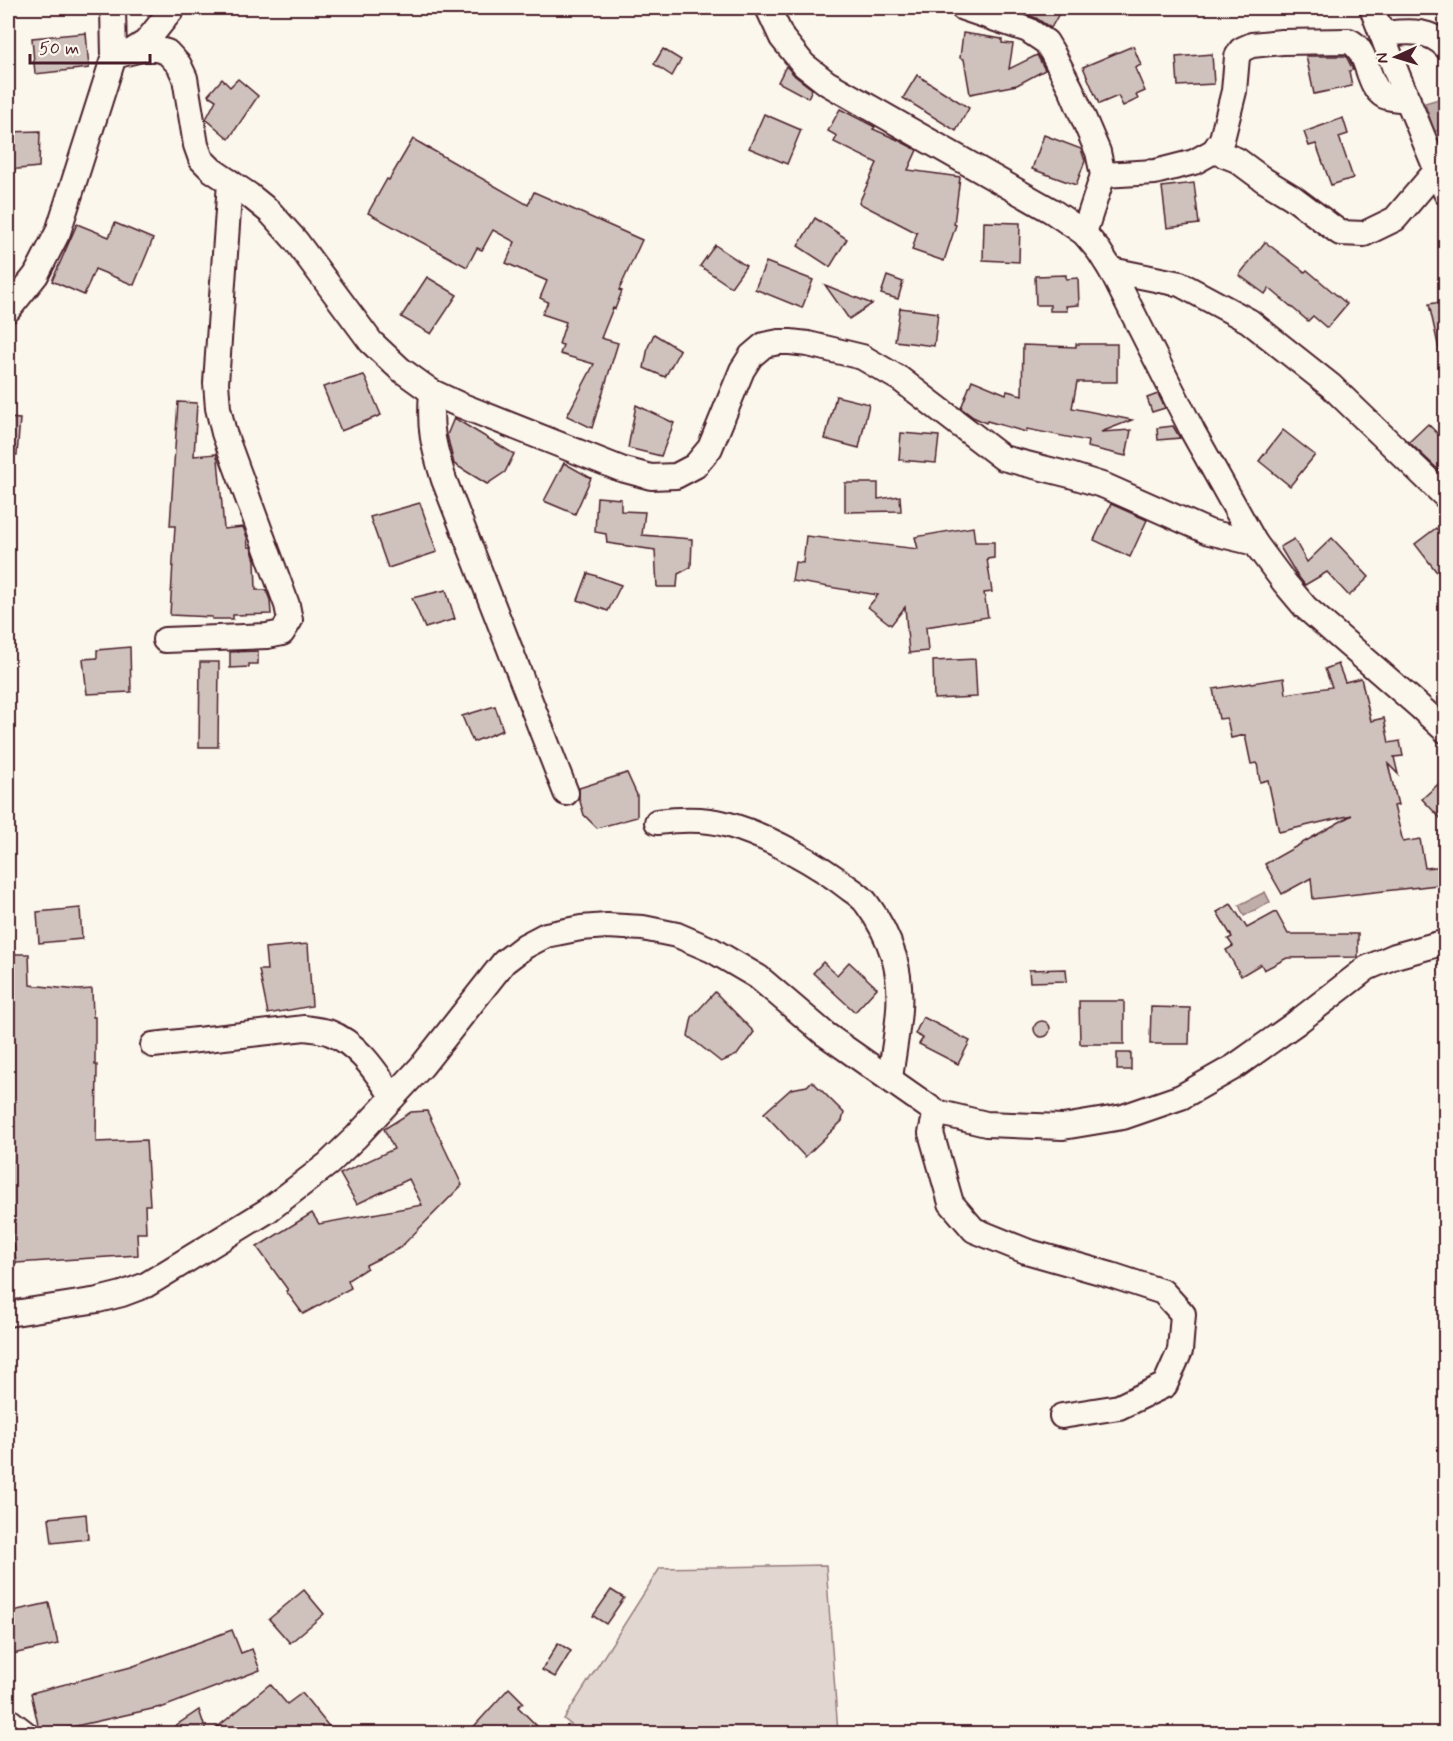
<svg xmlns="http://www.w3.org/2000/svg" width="1453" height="1741" viewBox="0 0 1453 1741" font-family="Mynerve,sans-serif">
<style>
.green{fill:#e2d7d0;stroke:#967b7e;stroke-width:1.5}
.water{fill:#bfadaa;stroke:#907477;stroke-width:1.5}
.building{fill:#cfc2bc;stroke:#4a1f2b;stroke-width:1.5}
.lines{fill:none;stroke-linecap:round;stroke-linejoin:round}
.minor-casing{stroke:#4a1f2b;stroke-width:28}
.minor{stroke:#fbf7ec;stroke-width:24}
</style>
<rect width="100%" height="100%" fill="#fbf7ec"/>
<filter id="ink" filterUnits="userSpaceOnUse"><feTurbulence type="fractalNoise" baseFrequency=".0167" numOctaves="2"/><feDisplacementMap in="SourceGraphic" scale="12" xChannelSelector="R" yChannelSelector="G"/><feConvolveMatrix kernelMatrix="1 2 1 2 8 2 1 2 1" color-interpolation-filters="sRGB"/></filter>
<g filter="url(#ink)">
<!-- green -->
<polygon class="green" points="826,1565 838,1733 581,1733 564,1719 660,1568"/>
<!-- water -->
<g class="water">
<polygon points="1439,99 1445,120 1445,129 1434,132 1425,103"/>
<polygon points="1265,892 1270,902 1244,916 1239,905"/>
</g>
<!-- building -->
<g class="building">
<polygon points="1011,8 1062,8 1051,28 1036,18"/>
<polygon points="86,33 89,68 35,74 32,38"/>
<polygon points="963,33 1002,39 1002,43 1013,44 1009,69 1037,55 1045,70 1017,85 970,94 964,59 960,58"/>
<polygon points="1133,46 1141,65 1135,68 1145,91 1136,95 1138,99 1123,106 1118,96 1099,104 1083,67"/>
<polygon points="663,49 681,60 672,76 654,64"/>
<polygon points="1212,54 1214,84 1178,86 1176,57"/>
<polygon points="1306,56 1346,56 1353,70 1349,71 1352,86 1314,94"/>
<polygon points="786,66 795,76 812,89 808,98 778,82"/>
<polygon points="917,75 969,108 956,131 903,98"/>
<polygon points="222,79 230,87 238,79 258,96 229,139 206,119 216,100 208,95"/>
<polygon points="840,109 875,127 873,129 896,139 917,150 908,170 960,177 954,224 956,225 944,261 912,250 917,233 859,203 877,163 834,142 837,136 828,131"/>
<polygon points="764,114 801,130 787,164 749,148"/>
<polygon points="1343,118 1348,134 1339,137 1353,178 1331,185 1316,144 1309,146 1304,132"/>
<polygon points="40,131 39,167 8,170 8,132"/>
<polygon points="1044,135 1081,149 1085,161 1076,185 1032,169"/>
<polygon points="413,139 528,205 534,192 642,240 619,290 622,291 615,309 613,308 601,338 618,343 592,428 567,416 594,364 560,354 563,345 559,344 566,322 542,314 548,302 540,298 547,281 506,263 515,242 493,230 482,250 477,248 467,267 368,213 387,179 389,180"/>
<polygon points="1194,183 1199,224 1167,228 1162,187"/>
<polygon points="815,218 847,239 830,267 798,246"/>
<polygon points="984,222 1020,223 1019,262 983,260"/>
<polygon points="115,223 153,239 134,285 95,269 84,295 52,281 77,224 109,237"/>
<polygon points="1265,242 1305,272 1307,270 1347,304 1327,328 1313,316 1308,321 1269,288 1265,294 1239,275"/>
<polygon points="715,245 746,266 731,287 700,266"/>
<polygon points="766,262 813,280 802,308 755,289"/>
<polygon points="1066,275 1066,279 1078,278 1079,305 1066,306 1067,311 1050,311 1050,305 1036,305 1035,276"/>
<polygon points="887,276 903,282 898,299 881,294"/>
<polygon points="427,277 457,295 431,334 401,317"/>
<polygon points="825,285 872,304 849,319"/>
<polygon points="1446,301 1446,354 1440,354 1429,304"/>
<polygon points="900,308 938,313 934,346 895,341"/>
<polygon points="654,334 680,350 665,377 644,368 648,347"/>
<polygon points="1076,344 1117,344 1117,382 1077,382 1072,408 1132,420 1101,432 1131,430 1126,456 1087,447 1088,441 1027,429 1026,432 987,421 986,423 973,417 961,408 972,380 1006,394 1007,391 1022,395 1023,345 1076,347"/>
<polygon points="364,375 381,415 341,431 323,387"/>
<polygon points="1158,394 1165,408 1152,412 1147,398"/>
<polygon points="836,396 869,404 859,448 825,439"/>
<polygon points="178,402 197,403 194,456 216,454 218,459 224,529 243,527 247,537 248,547 251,547 255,560 256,590 266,590 270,600 271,614 233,615 233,619 212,619 212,617 170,615 175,526 170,526"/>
<polygon points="636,405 674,423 661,456 628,448"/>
<polygon points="8,418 20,419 17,455 8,454"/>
<polygon points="454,418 514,454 505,472 487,484 454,464 447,435"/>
<polygon points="1428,424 1446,442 1446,477 1409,442"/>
<polygon points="1173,426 1180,438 1158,440 1157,428"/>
<polygon points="1283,430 1315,455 1290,486 1259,461"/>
<polygon points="901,433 939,436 936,463 899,460"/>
<polygon points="564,463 591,478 575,514 544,501"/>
<polygon points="845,483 878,483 878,499 900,496 901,511 845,512"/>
<polygon points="597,497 621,499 621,511 645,512 642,535 692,539 691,567 678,574 677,587 657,587 655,550 607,543 606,534 595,532"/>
<polygon points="420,503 437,552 388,568 370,517"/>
<polygon points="1111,504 1147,520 1130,557 1094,540"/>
<polygon points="973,527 975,542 994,542 994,558 987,559 992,592 984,593 988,617 926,627 928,651 909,653 905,607 891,625 868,607 878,595 792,581 795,562 803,563 806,536 918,549 915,537"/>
<polygon points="1436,528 1446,540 1446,584 1415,544"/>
<polygon points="1332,538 1369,577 1349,596 1327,572 1305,585 1297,575 1280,547 1294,539 1307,562"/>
<polygon points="588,573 621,585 608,611 578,600"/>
<polygon points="446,590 455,619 425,628 412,598"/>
<polygon points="130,647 131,692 87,694 83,659 97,658 97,650"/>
<polygon points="258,651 258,664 249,664 249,667 230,668 230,652"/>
<polygon points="975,659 977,697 934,699 933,661"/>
<polygon points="200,662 219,662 218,747 199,747"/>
<polygon points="1338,664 1345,682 1361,678 1371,721 1384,718 1389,743 1400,741 1403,756 1394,757 1398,774 1388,764 1398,805 1394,806 1403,842 1420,839 1425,868 1446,866 1446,884 1313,899 1311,878 1282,894 1265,864 1352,815 1279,832 1268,780 1260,782 1257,763 1251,764 1245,735 1231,738 1227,718 1219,719 1213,689 1284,678 1286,694 1332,687 1325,669"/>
<polygon points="495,706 503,730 473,742 462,716"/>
<polygon points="627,773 637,795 637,817 597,828 584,815 579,798 579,788"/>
<polygon points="1446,777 1446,824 1422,799"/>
<polygon points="1231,904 1247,928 1276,912 1288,934 1358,934 1358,957 1287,958 1264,970 1261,964 1241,976 1226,950 1233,946 1228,939 1232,937 1217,912"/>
<polygon points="80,908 82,939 39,943 37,912"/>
<polygon points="308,944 312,1006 268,1014 259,970 267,970 265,948"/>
<polygon points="8,954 29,954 30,985 78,990 92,989 93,1017 95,1017 95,1065 97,1065 96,1142 146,1140 150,1205 145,1205 146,1233 137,1233 138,1255 16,1263 11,1211 8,1211"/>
<polygon points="823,962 837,975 849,962 877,988 855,1012 813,973"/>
<polygon points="1066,969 1067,981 1030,982 1029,970"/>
<polygon points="715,992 754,1032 737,1055 721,1062 688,1036 692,1017"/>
<polygon points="1079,1001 1124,1001 1124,1044 1080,1044"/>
<polygon points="1151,1007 1190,1008 1189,1044 1150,1044"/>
<polygon points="923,1017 970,1041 958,1064 919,1044 923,1038 915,1034"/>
<circle cx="1042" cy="1029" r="8"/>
<rect x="1117" y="1053" width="14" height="17"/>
<polygon points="812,1081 844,1113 842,1121 805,1157 764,1113 791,1089 807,1086"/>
<polygon points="427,1111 462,1185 400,1248 366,1265 367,1268 348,1280 351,1288 303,1314 286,1291 288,1290 257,1247 312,1213 319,1224 422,1205 409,1179 357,1204 340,1174 394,1149 384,1129 411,1112"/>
<polygon points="86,1514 88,1539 52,1543 49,1518"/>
<polygon points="304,1590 324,1614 290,1643 269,1619"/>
<polygon points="611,1590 624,1598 606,1624 593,1616"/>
<polygon points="49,1603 58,1644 8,1655 8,1612"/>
<polygon points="232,1630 241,1653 252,1649 260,1670 161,1708 161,1707 40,1734 31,1693 131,1667"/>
<polygon points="558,1643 571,1651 555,1677 542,1670"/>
<polygon points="270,1684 287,1704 302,1693 335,1734 209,1734"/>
<polygon points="509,1688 523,1702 518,1707 545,1734 467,1734"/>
<polygon points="199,1710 207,1734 163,1734"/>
</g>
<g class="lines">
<!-- minor casing -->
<g class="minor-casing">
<g id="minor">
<polyline points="768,8 782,38 804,65 827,83 1052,211 1084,233 1099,251 1111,270 1193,432 1255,543 1284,582 1305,607 1420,707 1446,731"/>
<polyline points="963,8 1028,30 1046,42 1052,52 1071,89 1098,152 1103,175 1084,233"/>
<polyline points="1372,8 1397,74 1446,193"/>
<path d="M1382,34c23,-2 47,-6 64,13"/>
<polyline points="132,51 146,42 173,8"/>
<polyline points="114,56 142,49 156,49 167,52 179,65 185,78 196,145 201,159 212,170 249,195 270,212 296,241 371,342 400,369 432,392 460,405 621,469 651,477 676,476 695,466 710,448 742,370 751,356 764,345 779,342 790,342 808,344 862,357 900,379 1003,458 1070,475 1105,486 1209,532 1255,543"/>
<polyline points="1214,151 1237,160 1264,180 1292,197 1340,233 1364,234 1395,219 1436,171"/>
<path d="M1103,175l52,-3 39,-10 20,-11 8,-12 12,-48 3,-34 4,-7 4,-2 7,-3 30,-3 67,-1c20,8 17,45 35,55 7,3 16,3 24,4"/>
<polyline points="1111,270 1180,284 1249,321 1331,386 1446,497"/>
<polyline points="8,310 36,275 58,232 114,56 113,8"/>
<path d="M432,392c-3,36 1,53 12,88l122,313"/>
<polyline points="165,640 267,636 282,633 290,620 287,605 224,433 218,408 216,383 230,182"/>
<path d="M657,822c23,-3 49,-4 72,3 39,11 89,39 121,64 6,4 13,9 17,15 12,16 21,34 27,53 12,42 1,79 -4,122"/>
<path d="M153,1045l152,-17c7,1 16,2 23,4 30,11 48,40 65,65"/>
<polyline points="936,1112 931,1133 951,1203 974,1230 1026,1251 1111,1275 1163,1292 1183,1314 1180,1351 1165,1385 1119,1407 1062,1416"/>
<polyline points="8,1314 98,1300 122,1294 146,1285 267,1211 328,1164 356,1137 422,1066 504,962 525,946 546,935 581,928 607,926 643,928 677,935 712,950 758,977 825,1034 936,1112 986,1124 1063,1127 1123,1117 1181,1097 1234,1067 1296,1023 1367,968 1395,956 1446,942"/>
<polyline points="8,1720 26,1734"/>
</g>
</g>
<!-- minor -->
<use href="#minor" class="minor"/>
</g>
</g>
<!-- margin -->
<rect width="1453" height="1741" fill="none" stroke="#fbf7ec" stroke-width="30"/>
<rect x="15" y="15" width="1423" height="1711" fill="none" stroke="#4a1f2b" stroke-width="2" filter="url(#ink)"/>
<!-- north arrow -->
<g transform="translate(1396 57) rotate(266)" stroke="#fbf7ec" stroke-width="4.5" paint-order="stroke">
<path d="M0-4.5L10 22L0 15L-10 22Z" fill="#4a1f2b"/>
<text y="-9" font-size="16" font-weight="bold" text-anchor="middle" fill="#4a1f2b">N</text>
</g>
<!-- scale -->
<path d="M30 54v9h120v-9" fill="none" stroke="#4a1f2b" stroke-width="3"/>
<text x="39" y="54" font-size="18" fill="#4a1f2b" stroke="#fbf7ec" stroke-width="4.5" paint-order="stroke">50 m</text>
</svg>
